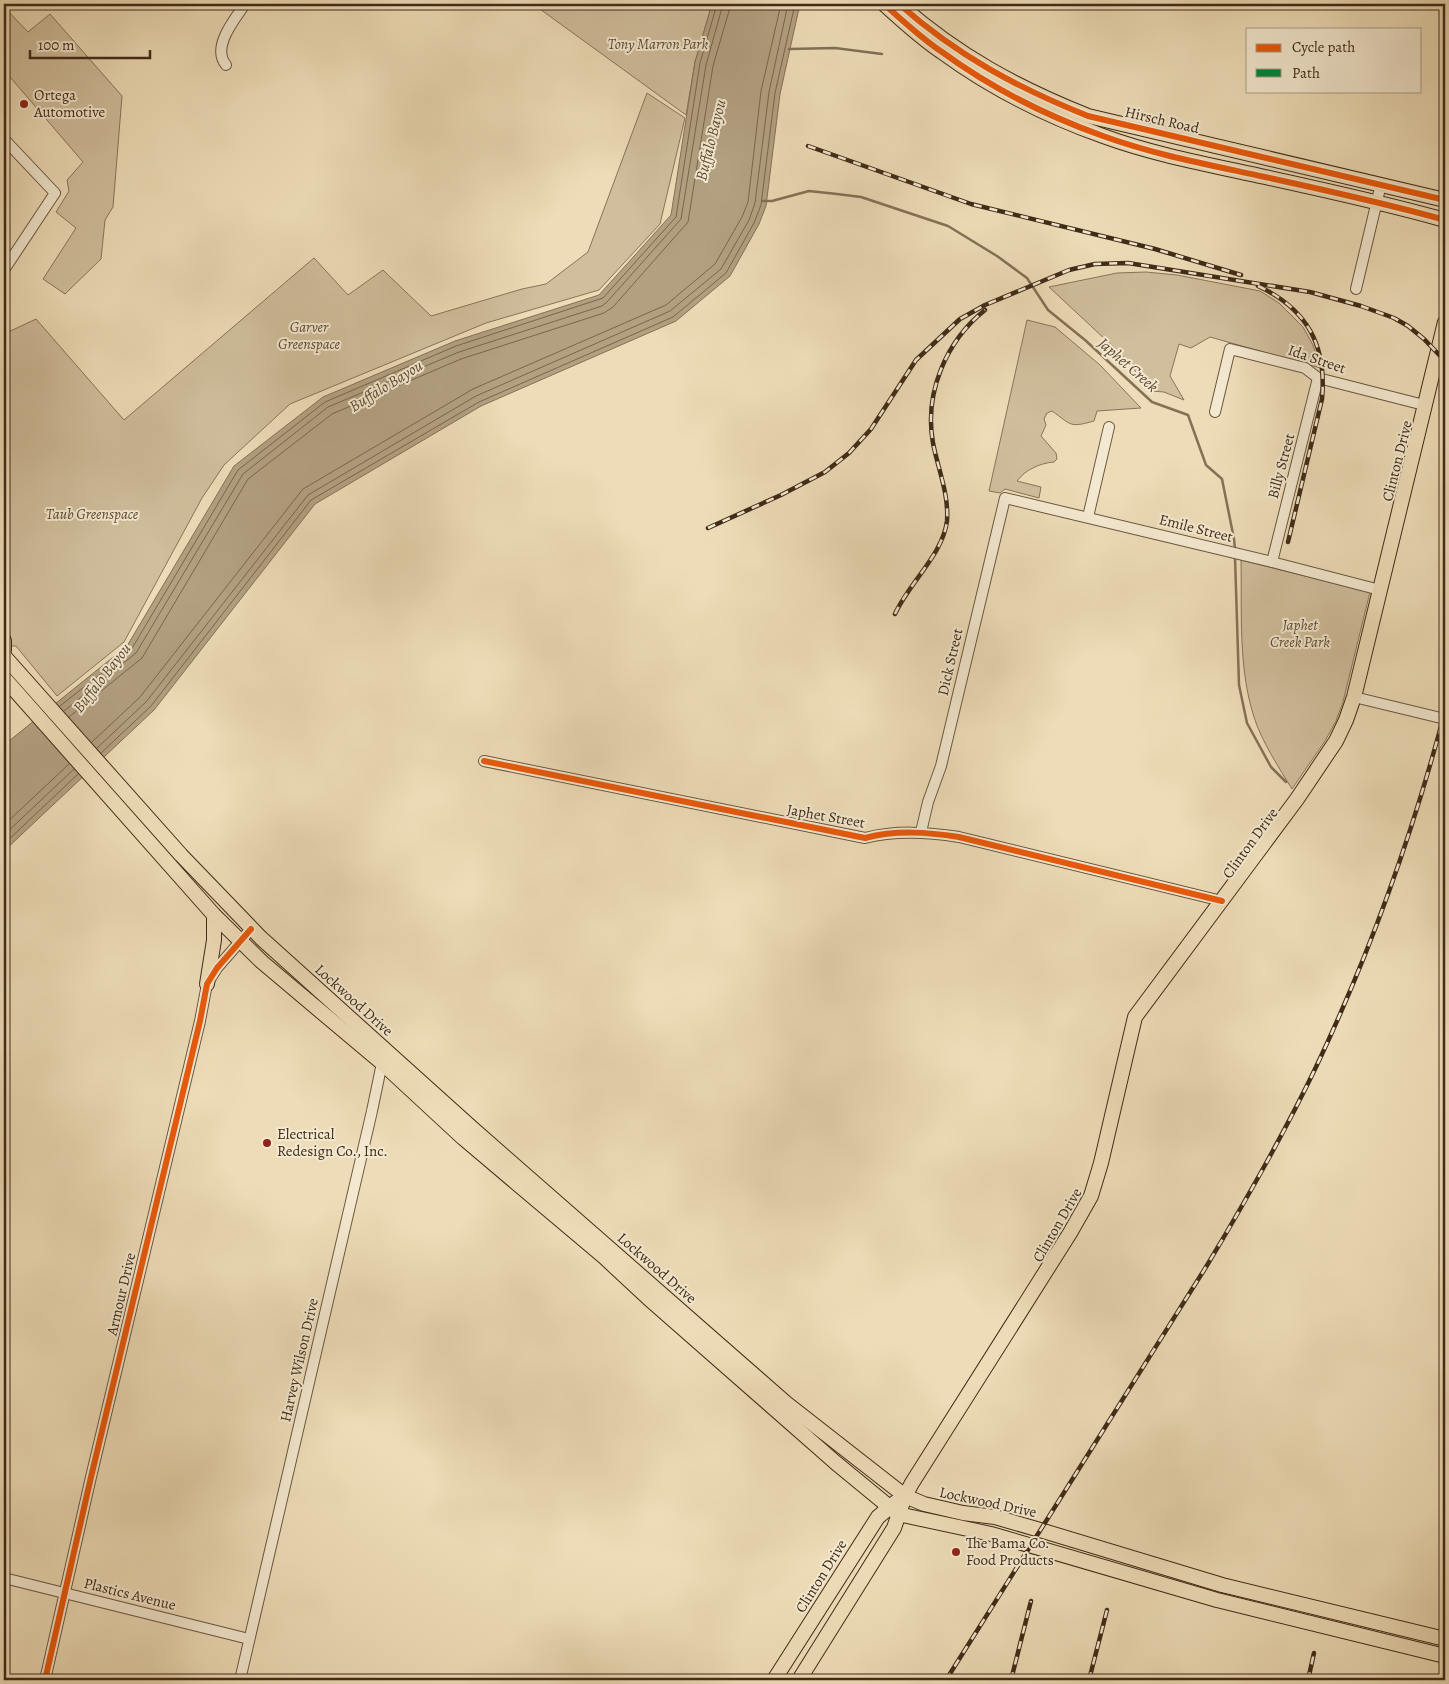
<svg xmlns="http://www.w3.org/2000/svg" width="1449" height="1684" viewBox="0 0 1449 1684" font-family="Alegreya,serif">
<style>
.green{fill:#d0be9c;stroke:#88745a}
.water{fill:#b2a081;stroke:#847157}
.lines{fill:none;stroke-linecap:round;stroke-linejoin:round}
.shore{stroke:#79664c;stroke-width:1}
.stream{stroke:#847157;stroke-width:2.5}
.minor-casing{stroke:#6b5740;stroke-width:12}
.major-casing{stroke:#402b18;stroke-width:16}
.minor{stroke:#f3e8d0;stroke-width:10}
.major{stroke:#eddcb7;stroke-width:14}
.rail-casing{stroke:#402b18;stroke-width:4.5}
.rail{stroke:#f3e8d0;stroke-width:2.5;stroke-dasharray:8;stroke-linecap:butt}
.quiet{stroke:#00873e;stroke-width:5;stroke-dasharray:10 5;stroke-linecap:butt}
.cycleway-casing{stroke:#f3e8d0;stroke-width:9}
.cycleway{stroke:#e8590c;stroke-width:6}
.poi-dot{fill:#8f2418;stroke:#f3e8d0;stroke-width:2}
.labels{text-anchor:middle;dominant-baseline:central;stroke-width:4;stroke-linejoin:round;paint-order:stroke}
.park-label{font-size:15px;font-style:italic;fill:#5d4832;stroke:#f3e8d0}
.poi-label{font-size:15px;fill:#402b18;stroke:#f3e8d0;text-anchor:start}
.street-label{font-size:15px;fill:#402b18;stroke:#f3e8d0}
.water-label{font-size:16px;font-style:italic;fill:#5c4832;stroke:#f3e8d0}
</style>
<rect width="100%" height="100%" fill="#eddcb7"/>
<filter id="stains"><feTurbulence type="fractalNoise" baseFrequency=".004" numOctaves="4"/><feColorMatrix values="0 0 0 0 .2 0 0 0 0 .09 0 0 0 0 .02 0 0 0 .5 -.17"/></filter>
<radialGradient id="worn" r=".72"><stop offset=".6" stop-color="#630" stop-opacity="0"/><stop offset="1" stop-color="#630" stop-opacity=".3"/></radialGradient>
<!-- green -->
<g class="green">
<polygon points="533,4 712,4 695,62 686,115"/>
<polygon points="4,7 28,32 50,14 122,96 113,207 105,220 101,259 65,294 43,279 76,228 56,212 69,191 67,180 83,162 4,70"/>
<polygon points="647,93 685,118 660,224 599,290 486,323 290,404 224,465 202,498 124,642 57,696 16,646 10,646 4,631 4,334 36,319 124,420 314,258 348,295 383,270 431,316 522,289 546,284 588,252"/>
<polygon points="1146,272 1177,275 1260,291 1279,303 1303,327 1313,345 1320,368 1210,337 1191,348 1179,344 1170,376 1184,400 1164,392 1152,391 1122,355 1049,287 1117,273"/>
<path d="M1027,320l28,7 45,38 41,43 -44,3 -3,10c-25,7 -22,4 -42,-10l-5,2 -3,6 2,6 -5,11 15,17 1,6 -3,3c-14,1 -29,8 -37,19l24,6 -2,11 -34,-9 -5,4 -11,-2z"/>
<path d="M1241,560l129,32 -27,110 -7,19 -11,20 -33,48c-13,-21 -31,-49 -38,-72 -16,-50 -12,-105 -13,-157z"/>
</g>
<!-- water -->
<polygon class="water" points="712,4 800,4 780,94 766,206 759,224 730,276 676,321 481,406 315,504 154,710 4,851 4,745 127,646 234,466 323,397 455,341 599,295 671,215 695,62"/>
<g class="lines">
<!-- shore -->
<g class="shore">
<polyline points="60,706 131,650 238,470 325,402 456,346 603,298 676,217 700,63 717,4"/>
<polyline points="64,711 136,653 243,474 328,407 459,352 602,306 607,302 681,219 706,65 723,4"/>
<polyline points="69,717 142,658 248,479 332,414 461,359 604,313 613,307 688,222 713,66 731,4"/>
<polyline points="92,742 140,697 303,489 473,389 666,305 715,264 742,217 748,202 761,91 781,4"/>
<polyline points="97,748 146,702 308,495 476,396 670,311 721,269 749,220 755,203 769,92 788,4"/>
<polyline points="101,753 151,706 311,500 479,402 673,317 726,273 754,223 761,205 775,93 795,4"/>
<polyline points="4,825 69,764"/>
<polyline points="4,835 74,769"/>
<polyline points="4,844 78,774"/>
</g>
<!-- stream -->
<g class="stream">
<polyline points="789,49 835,48 882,54"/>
<polyline points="763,201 772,201 809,191 837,194 861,197 948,226 997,256 1027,278 1048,310 1085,340 1152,402 1188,415 1206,465 1222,479 1234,539 1235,549"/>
<polyline points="1235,557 1239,685 1247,723 1271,767 1286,782"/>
</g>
<!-- minor casing -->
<g class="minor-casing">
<g id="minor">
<path d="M226,65c-15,-18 9,-46 19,-61"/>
<polyline points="4,139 55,193 4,270"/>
<polyline points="1356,289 1381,184"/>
<polyline points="1215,412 1230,349 1305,368 1318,378 1424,405"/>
<polyline points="1088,517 1109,427"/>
<polyline points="1272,562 1318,378"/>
<polyline points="1354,697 1445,719"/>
<path d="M484,761l381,77c31,-8 62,-6 94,-1l263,64"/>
<polyline points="921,832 928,802 941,766 1005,498 1272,562 1380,590"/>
<polyline points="4,1578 249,1639"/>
<polyline points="45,1680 91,1477 200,1021 207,984 217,968 251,929"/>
<polyline points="240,1680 372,1111 382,1063 382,1058"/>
</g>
</g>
<!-- major casing -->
<g class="major-casing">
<g id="major">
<path d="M884,4c19,17 37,34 58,48 48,35 105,64 161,84 52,19 107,29 162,41 60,13 120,26 180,43"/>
<path d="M899,4c59,52 117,83 189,112l357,84"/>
<polyline points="4,641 4,650"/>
<polyline points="4,656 181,855 261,938 472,1128 786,1403 905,1496 924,1504 963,1513 995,1517 1040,1530 1222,1585 1445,1639"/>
<polyline points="4,678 214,915 262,962 382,1063 463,1138 604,1257 648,1298 836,1463 898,1514 991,1534 1217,1600 1445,1656"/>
<polyline points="207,984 214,940 214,915"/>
<polyline points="774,1680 878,1517 896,1502"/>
<polyline points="799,1680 894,1528 905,1496 912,1483 1070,1233 1091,1196 1101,1163 1135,1017 1297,799 1336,741 1346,720 1354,697 1445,322"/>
</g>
</g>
<!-- minor -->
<use href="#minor" class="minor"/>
<!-- major -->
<use href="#major" class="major"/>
<!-- rail casing -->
<g class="rail-casing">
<g id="rail">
<polyline points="808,146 971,204 1155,249 1241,275"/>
<path d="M1258,286c49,23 69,59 64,113l-34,143"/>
<polyline points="708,528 781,495 825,472 849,453 871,429 916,360 960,319 985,305 1069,270 1095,264 1128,263 1310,292 1361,306 1394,318 1408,326 1424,339 1445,361"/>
<path d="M895,614c14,-31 48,-60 52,-93 2,-27 -9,-52 -14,-78 -9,-50 13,-102 52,-133"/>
<path d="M946,1680l260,-413c39,-65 77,-131 110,-200 54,-114 97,-234 129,-356"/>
<polyline points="1011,1680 1031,1601"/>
<polyline points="1089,1680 1107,1610"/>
<polyline points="1308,1680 1314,1653"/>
</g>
</g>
<!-- rail -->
<use href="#rail" class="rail"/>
<!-- quiet -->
<polyline class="quiet" points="1444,328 1445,329"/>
<!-- cycleway casing -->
<g class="cycleway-casing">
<g id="cycleway">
<path d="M884,4c19,17 37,34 58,48 48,35 105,64 161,84 52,19 107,29 162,41 60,13 120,26 180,43"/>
<path d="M899,4c59,52 117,83 189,112l357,84"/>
<path d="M484,761l381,77c31,-8 62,-6 94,-1l263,64"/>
<polyline points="45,1680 91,1477 200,1021 207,984 217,968 251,929"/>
</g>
</g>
<!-- cycleway -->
<use href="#cycleway" class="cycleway"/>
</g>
<!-- markers -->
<g class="poi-dot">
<circle cx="24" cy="104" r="5"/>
<circle cx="267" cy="1143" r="5"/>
<circle cx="956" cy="1552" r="5"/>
</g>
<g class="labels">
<!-- park labels -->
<g class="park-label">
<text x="658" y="44">Tony Marron Park</text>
<text x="309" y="327">Garver<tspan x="309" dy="17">Greenspace</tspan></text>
<text x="92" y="514">Taub Greenspace</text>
<text x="1300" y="625">Japhet<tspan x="1300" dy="17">Creek Park</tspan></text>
</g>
<!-- poi labels -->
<g class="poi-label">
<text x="34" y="95">Ortega<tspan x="34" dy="17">Automotive</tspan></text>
<text x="277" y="1134">Electrical<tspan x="277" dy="17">Redesign Co., Inc.</tspan></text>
<text x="966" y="1543">The Bama Co.<tspan x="966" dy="17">Food Products</tspan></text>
</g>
<!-- street labels -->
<g class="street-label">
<text transform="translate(1162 120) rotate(13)">Hirsch Road</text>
<text transform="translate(1317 359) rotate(19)">Ida Street</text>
<text transform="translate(1397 461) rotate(-76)">Clinton Drive</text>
<text transform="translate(1281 466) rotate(-75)">Billy Street</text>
<text transform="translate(1196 528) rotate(14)">Emile Street</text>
<text transform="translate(950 662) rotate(-77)">Dick Street</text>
<text transform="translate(826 816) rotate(10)">Japhet Street</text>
<text transform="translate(1250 843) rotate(-54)">Clinton Drive</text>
<text transform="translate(354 1000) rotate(42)">Lockwood Drive</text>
<text transform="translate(1057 1225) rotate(-60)">Clinton Drive</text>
<text transform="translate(657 1268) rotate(41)">Lockwood Drive</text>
<text transform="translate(121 1294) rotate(-77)">Armour Drive</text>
<text transform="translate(299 1360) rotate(-77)">Harvey Wilson Drive</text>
<text transform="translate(988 1502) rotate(12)">Lockwood Drive</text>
<text transform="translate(821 1576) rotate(-58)">Clinton Drive</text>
<text transform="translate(130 1594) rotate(14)">Plastics Avenue</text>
</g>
<!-- water labels -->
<g class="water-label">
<text transform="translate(711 140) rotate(-76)">Buffalo Bayou</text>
<text transform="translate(1128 365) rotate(41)">Japhet Creek</text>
<text transform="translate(386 386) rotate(-32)">Buffalo Bayou</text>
<text transform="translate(102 678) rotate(-52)">Buffalo Bayou</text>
</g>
</g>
<!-- margin -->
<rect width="1449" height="1684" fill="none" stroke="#eddcb7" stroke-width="20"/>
<rect x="5" y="5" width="1439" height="1674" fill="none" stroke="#402b18" stroke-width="2.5"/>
<rect x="10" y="10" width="1429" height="1664" fill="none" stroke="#402b18"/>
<!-- legend -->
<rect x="1246" y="28" width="175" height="65" fill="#f3e8d0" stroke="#ab9c86"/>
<rect x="1256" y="44" width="25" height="8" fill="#e8590c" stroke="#ab9c86"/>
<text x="1292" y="52" font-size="15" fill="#402b18">Cycle path</text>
<rect x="1256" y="69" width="25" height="8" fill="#00873e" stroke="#ab9c86"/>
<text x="1292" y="78" font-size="15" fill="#402b18">Path</text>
<!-- scale -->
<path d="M30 50v8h120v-8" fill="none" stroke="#402b18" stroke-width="2.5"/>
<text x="38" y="50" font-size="15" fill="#402b18" stroke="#f3e8d0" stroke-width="4" paint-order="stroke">100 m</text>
<rect width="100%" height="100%" filter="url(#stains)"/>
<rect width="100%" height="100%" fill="url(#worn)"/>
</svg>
